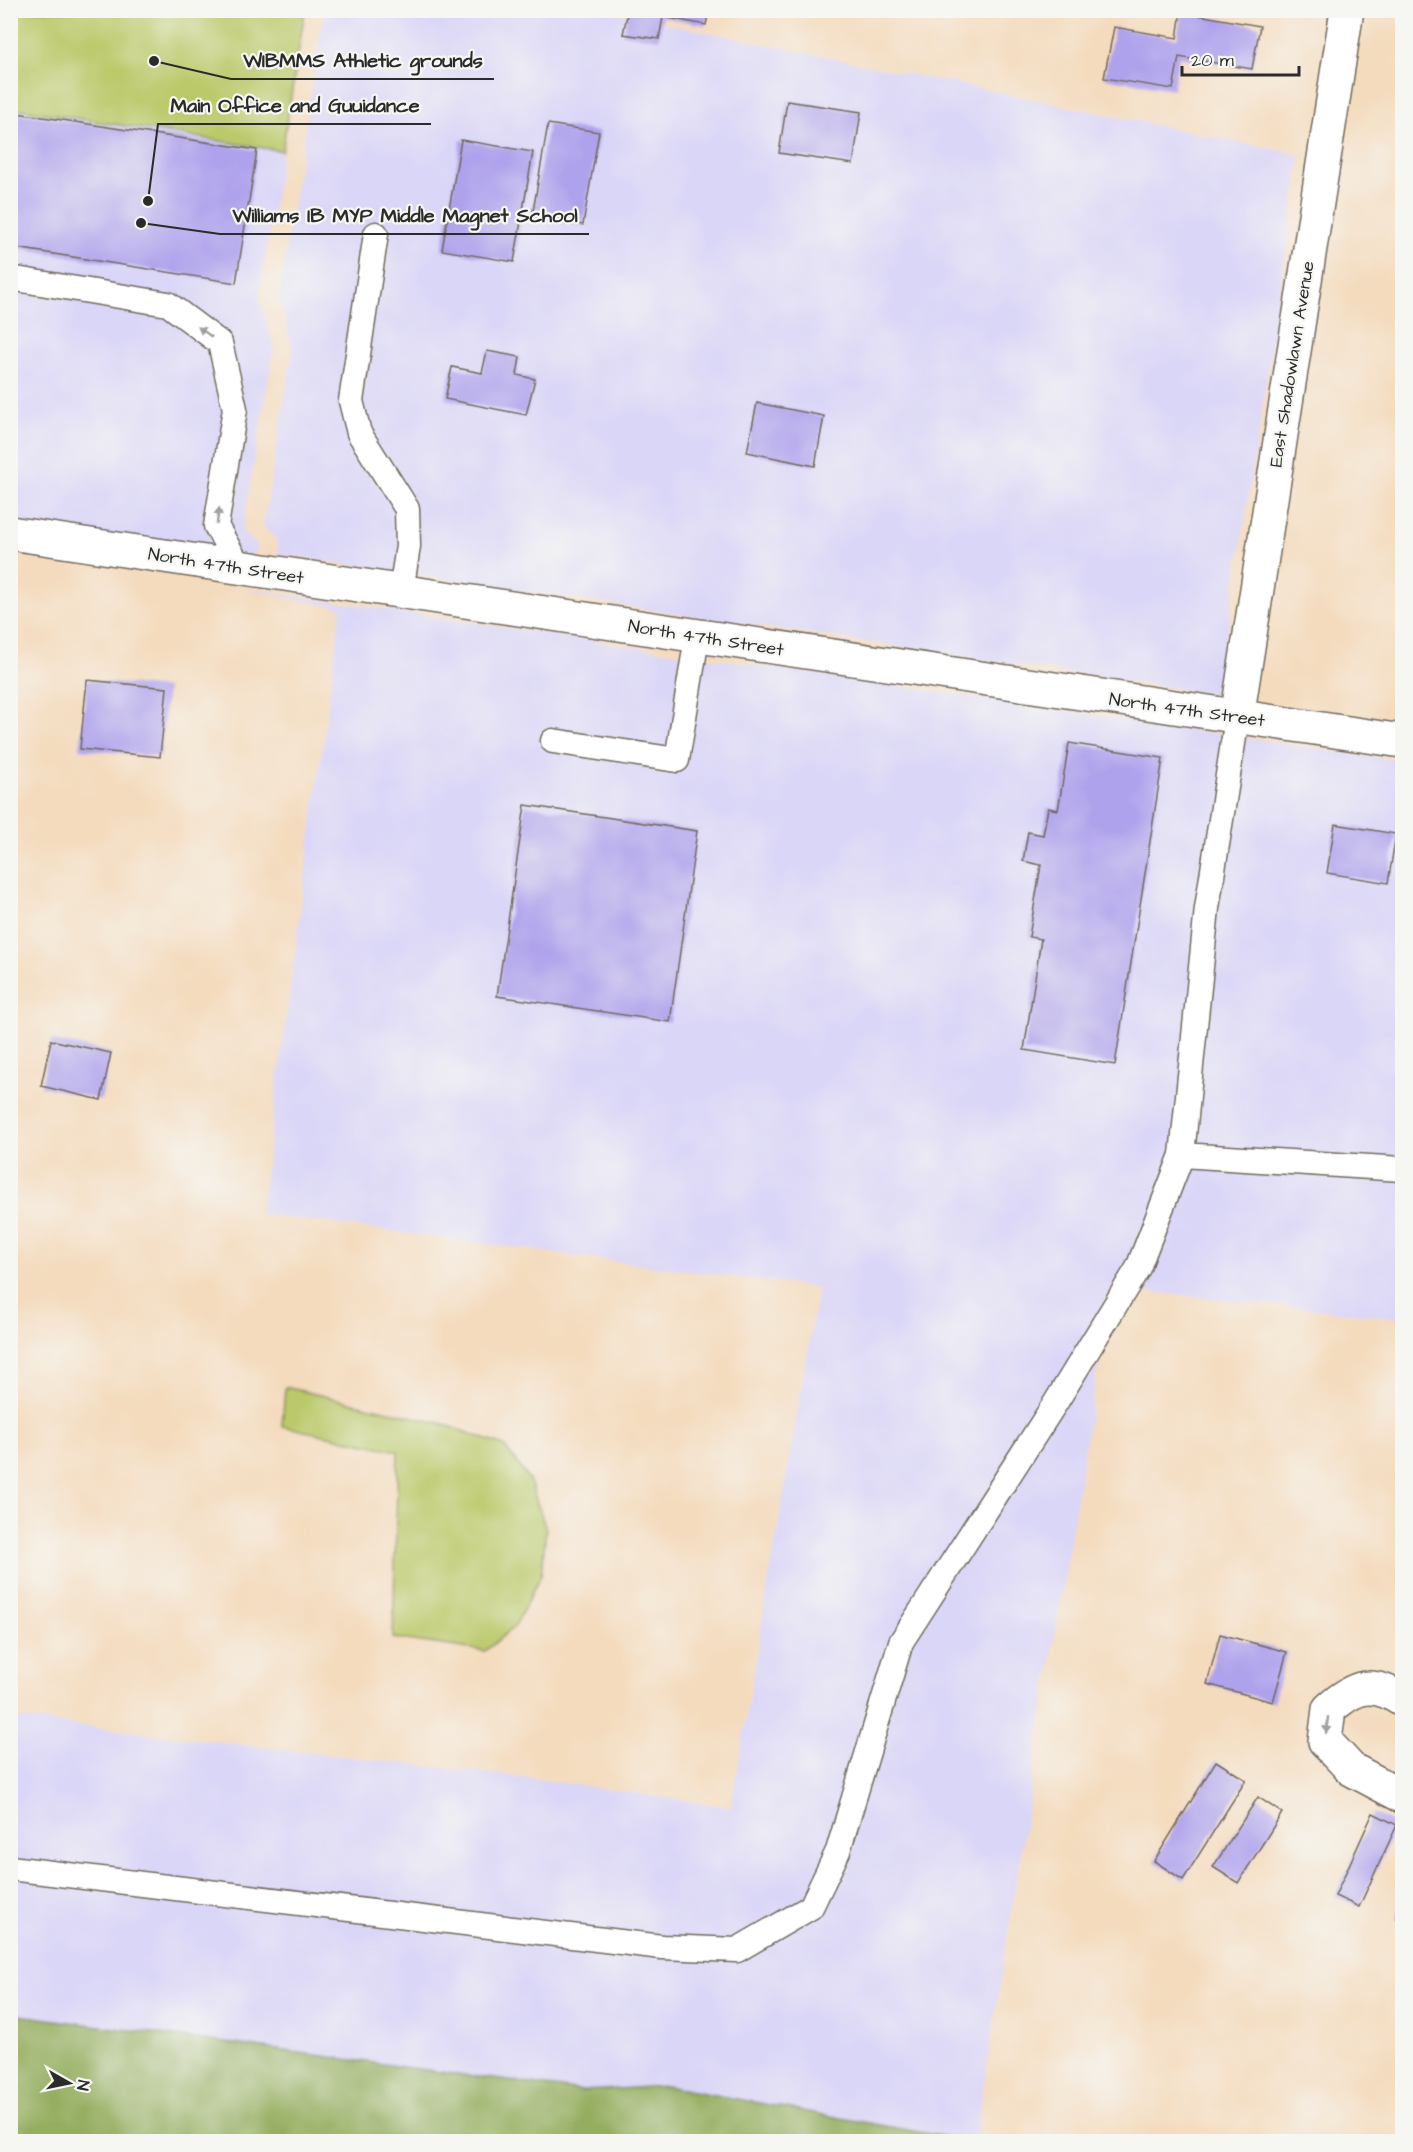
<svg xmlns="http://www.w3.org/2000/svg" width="1413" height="2152" viewBox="0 0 1413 2152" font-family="'Architects Daughter',sans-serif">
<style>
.built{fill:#dad6f7}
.green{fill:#bbc96b;stroke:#737a4b;stroke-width:1.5}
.forest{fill:#94ad5f;stroke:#606c45;stroke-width:1.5}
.building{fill:#afa2ec}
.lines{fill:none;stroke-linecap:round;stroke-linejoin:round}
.lane-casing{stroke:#71695e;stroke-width:27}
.street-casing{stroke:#71695e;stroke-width:36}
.lane{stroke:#fff;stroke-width:24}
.street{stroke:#fff;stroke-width:33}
.oneway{fill:#a0a0a0}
.labels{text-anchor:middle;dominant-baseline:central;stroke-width:4.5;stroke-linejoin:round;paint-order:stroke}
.street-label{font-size:18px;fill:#2b2b2b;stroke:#f6f6f2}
.leader{fill:none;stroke:#2b2b2b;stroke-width:2}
.callout-dot{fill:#2b2b2b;stroke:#f6f6f2;stroke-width:2}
.callout-label{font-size:20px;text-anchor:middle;font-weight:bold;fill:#2b2b2b;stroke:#f6f6f2;stroke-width:4.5;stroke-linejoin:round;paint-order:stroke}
</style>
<rect width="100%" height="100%" fill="#f6f6f2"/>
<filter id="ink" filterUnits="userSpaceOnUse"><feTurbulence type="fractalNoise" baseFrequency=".0167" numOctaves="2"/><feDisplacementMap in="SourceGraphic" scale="12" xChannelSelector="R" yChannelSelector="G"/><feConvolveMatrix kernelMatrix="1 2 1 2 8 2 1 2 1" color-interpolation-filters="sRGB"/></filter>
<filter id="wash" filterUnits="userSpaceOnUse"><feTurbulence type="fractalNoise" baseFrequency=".008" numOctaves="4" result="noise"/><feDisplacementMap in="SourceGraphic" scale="24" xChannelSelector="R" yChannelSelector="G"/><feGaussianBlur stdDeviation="1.35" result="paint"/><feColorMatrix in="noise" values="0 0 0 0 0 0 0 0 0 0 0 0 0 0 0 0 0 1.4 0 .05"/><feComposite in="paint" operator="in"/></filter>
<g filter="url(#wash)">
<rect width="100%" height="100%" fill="#f4dbbe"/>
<!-- built -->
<g class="built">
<polygon points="10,11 305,11 259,296 274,348 242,531 259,547 240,568 11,533"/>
<polygon points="324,11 605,11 1301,155 1218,695 278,554 277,540 263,526 293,351 279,295"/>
<polygon points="228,586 1402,761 1402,1318 1110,1288 975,2141 666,2086 583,2091 11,2014 11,1718 522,1777 731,1807 818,1288 260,1214 341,608"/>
</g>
<!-- green -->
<g class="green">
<polygon points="11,11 305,11 282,151 11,108"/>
<polygon points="285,1387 440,1423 504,1446 529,1479 546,1529 541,1575 515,1626 485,1651 393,1638 398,1451 282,1426"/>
</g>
<!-- forest -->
<polygon class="forest" points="11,2014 583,2091 666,2086 968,2141 11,2141"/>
<g id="blocks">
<!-- building -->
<g class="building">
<polygon points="628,10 709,10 706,25 663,17 659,39 623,34"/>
<polygon points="1181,12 1260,26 1252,69 1179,57 1173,89 1104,78 1114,27 1177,38"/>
<polygon points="787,101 861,112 853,164 779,153"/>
<polygon points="10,112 257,150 236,283 10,247"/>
<polygon points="548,124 599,132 583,225 532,217"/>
<polygon points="461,140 533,152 514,262 442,250"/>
<polygon points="487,351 520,357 517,375 535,379 526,415 445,399 452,367 482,373"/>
<polygon points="757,403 824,416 815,466 747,452"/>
<polygon points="87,680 167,688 160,757 80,749"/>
<polygon points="1069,743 1163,758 1115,1065 1024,1050 1041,939 1029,937 1041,865 1023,861 1028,832 1043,835 1048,808 1058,810"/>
<polygon points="525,805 697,831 670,1022 497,996"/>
<polygon points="1335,824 1396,834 1388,883 1327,873"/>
<polygon points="51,1040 111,1053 101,1100 41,1086"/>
<polygon points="1220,1634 1287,1652 1273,1702 1207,1684"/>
<polygon points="1216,1761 1246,1780 1183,1880 1154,1861"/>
<polygon points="1258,1797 1282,1813 1238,1883 1213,1867"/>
<polygon points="1373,1813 1397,1825 1359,1907 1335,1896"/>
<polygon points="1402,1905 1402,1921 1396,1918"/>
</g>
</g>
</g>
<g filter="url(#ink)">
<use href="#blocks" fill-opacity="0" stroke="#71695e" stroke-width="1.5"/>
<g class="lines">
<!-- lane casing -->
<g class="lane-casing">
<g id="lane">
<polyline points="376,234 351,401 359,433 407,509 408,546 401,592"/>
<polyline points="10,278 168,304 220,343 235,409 216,526 240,568"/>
<polyline points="1237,718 1207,908 1182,1155 1402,1169"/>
<polyline points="553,741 677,760 697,637"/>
<polyline points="10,1868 662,1947 737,1950 811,1907 838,1851 901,1642 1056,1402 1138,1268 1182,1155"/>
</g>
</g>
<!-- street casing -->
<g class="street-casing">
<g id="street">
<polyline points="10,533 1402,741"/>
<polyline points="1237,718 1347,10"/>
<path d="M1402,1700c-30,-20 -47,-14 -73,9l-4,32 26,28 51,27"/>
</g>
</g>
<!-- lane -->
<use href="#lane" class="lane"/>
<!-- street -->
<use href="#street" class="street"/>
</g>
<!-- one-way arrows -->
<defs><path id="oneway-solid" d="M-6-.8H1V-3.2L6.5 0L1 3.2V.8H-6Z" transform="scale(1.5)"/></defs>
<g class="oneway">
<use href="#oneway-solid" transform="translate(205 332) rotate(-144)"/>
<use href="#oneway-solid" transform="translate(218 516) rotate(-81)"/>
<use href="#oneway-solid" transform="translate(1327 1725) rotate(97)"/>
</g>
</g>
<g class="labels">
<!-- street labels -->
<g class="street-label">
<text transform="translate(1292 364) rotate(-81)">East Shadowlawn Avenue</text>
<text transform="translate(226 566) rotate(9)">North 47th Street</text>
<text transform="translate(706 638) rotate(9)">North 47th Street</text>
<text transform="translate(1187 710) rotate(8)">North 47th Street</text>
</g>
</g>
<!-- callouts -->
<path class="leader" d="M154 61L231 79H494M148 201L158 124H431M141 223L220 234H589"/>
<g class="callout-dot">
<circle cx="154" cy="61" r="6"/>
<circle cx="148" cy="201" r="6"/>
<circle cx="141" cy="223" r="6"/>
</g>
<g class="callout-label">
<text x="363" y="67">WIBMMS Athletic grounds</text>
<text x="295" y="112">Main Office and Guuidance</text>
<text x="405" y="222">Williams IB MYP Middle Magnet School</text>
</g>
<!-- margin -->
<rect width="1413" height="2152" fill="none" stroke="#f6f6f2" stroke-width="36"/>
<!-- north arrow -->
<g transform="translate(69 2083) rotate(99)" stroke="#f6f6f2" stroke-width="4.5" paint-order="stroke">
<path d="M0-4.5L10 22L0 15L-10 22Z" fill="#2b2b2b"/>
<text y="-9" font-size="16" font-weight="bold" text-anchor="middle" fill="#2b2b2b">N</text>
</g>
<!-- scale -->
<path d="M1182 66v9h117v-9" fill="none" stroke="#2b2b2b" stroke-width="3"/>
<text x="1191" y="66" font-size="18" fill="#2b2b2b" stroke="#f6f6f2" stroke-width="4.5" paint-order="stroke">20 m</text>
</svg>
